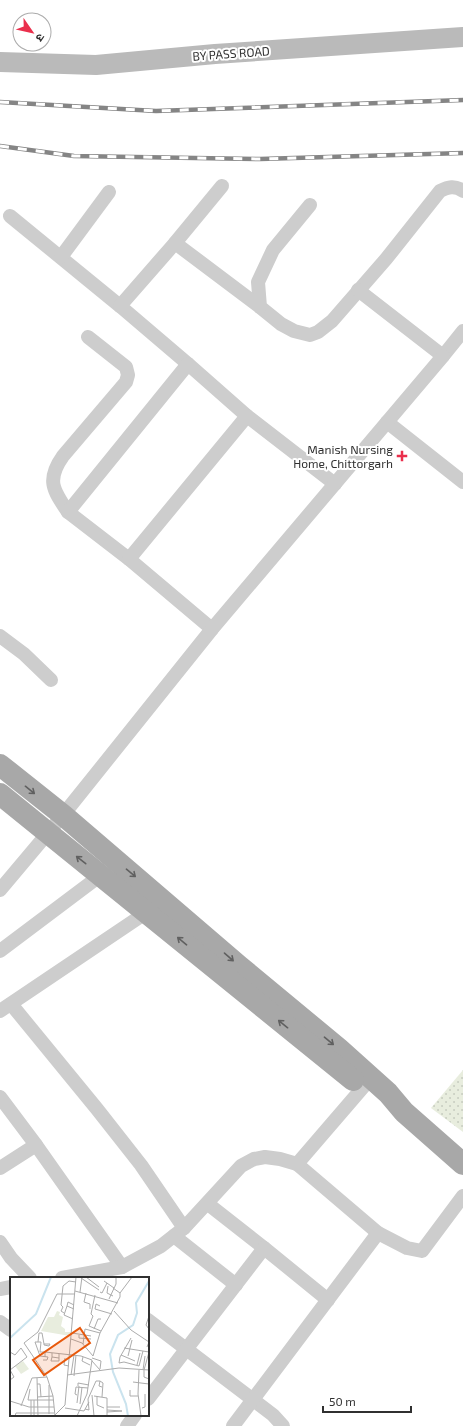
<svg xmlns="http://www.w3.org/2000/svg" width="463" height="1426" viewBox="0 0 463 1426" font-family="'Exo 2','Noto Sans Devanagari',sans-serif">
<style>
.green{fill:url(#green-dots)}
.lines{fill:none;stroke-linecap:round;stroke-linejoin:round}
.street{stroke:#cdcdcd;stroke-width:14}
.secondary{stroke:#bababa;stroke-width:20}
.primary{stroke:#a8a8a8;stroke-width:22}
.rail-casing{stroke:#858585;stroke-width:4.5}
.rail{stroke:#fff;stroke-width:3;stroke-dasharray:9;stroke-linecap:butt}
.oneway{stroke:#606060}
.poi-dot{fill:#ea2f4c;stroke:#fff;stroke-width:1.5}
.labels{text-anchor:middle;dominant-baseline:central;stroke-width:4;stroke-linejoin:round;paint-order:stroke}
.street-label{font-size:12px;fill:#303030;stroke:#fff}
.poi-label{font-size:12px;fill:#303030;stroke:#fff;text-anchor:end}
.inset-river{fill:none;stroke:#cae3ee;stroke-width:2}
.inset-road{fill:none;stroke:#acacac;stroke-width:1}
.view{fill:#e8590c;fill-opacity:0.15;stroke:#e8590c;stroke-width:2}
.inset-edge{fill:none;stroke:#303030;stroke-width:2}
</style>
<defs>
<pattern id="green-dots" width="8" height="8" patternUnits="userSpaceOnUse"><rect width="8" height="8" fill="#e8edde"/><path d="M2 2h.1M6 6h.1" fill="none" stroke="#c7ccbf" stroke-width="1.8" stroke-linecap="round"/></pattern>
</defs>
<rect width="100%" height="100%" fill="#fff"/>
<!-- green -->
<polygon class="green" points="463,1070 463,1132 431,1108"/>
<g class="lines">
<!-- street -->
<g class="street">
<path d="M310,205l-37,45 -15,32 2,25 21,17 13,7 16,4 8,-3 14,-11 54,-62 54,-68c8,-4 15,-6 23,0"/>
<polyline points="10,216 120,306"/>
<polyline points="175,243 222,186"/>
<polyline points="61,257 109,192"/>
<polyline points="358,290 443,356 463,331"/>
<polyline points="188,364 120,306 175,243 260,307"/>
<polyline points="387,422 463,482"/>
<path d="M68,512c-15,-22 -22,-32 -5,-56l63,-74 2,-7 -2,-8 -38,-30"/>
<polyline points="129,559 68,512 188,364 247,416"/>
<polyline points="212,629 129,559 247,416 335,484"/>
<polyline points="0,636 24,654 51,680"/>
<polyline points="0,890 63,815 212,629 443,356"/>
<polyline points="0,951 101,875"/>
<polyline points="11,1004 97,1109 141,1165 184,1228"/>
<polyline points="0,1011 147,912"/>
<polyline points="0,1097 36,1145"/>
<polyline points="297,1164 378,1233"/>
<polyline points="0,1168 36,1145 122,1267"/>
<polyline points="208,1204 264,1248"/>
<polyline points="174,1236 236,1285"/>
<polyline points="0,1242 11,1258 30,1278"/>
<polyline points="62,1278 122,1267 161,1246 184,1228 241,1166 254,1159 265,1157 280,1159 297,1164 371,1078"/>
<polyline points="0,1289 11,1287"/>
<polyline points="148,1320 273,1415 283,1426"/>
<polyline points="0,1322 11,1330"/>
<polyline points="148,1399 264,1248 328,1300"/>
<polyline points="127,1426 135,1415"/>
<polyline points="233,1426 378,1233 407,1248 422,1251 463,1196"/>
</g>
<!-- secondary -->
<polyline class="secondary" points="0,62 96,65 215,54 463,37"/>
<!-- primary -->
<g class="primary">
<polyline points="0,765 63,815 239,966 339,1049 388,1093 404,1112 463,1164"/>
<polyline points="0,794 353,1080"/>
</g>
<!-- rail casing -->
<g class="rail-casing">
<g id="rail">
<polyline points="0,102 156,111 463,100"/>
<polyline points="0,146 74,156 260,159 463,153"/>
</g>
</g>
<!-- rail -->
<use href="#rail" class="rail"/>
</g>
<!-- one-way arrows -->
<defs><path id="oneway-shaft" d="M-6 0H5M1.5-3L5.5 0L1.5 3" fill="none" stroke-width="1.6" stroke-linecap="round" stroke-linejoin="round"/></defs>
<g class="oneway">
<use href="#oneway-shaft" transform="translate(30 790) rotate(39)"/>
<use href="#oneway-shaft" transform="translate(81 860) rotate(-142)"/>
<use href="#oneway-shaft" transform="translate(131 873) rotate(40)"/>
<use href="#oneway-shaft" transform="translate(182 941) rotate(-140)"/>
<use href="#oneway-shaft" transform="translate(229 957) rotate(41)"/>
<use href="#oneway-shaft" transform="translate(283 1024) rotate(-141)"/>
<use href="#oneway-shaft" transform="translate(329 1041) rotate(40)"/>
</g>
<!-- markers -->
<path class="poi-dot" d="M400 450h4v4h4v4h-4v4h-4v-4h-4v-4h4z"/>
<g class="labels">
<!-- street labels -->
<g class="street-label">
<text transform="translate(231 53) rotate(-4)">BY PASS ROAD</text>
</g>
<!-- poi labels -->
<g class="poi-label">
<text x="393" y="449">Manish Nursing<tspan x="393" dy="14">Home, Chittorgarh</tspan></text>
</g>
</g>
<!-- overview -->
<g transform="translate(10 1277)">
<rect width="139" height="139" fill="#fff"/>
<path d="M47,34l3,1 -1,3 4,2 -2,9 4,3v3h6l-1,4 -29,-5 7,-14h6z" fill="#e8edde"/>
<path d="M13,84l6,8 -8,5 -6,-8z" fill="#e8edde"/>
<path class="inset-river" d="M0,61l26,-24 15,-37M118,139l-2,-12 -13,-32 -3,-18 8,-19 15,-10 4,-12 -1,-10 13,-22"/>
<path class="inset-road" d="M76,0l13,10M71,1l18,12M94,4l10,7M98,9l-1,7 6,3M65,14l43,12M70,15l2,-15M90,15l2,1 5,-10M76,16l-2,9 6,2v5M110,16l12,-16M85,18l-4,19 2,2 -4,10 12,5M99,22l7,-15v-7M57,29l-3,9 9,4M90,29l-4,-2 -1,5 17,5M64,32l-7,-3 1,-4 6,3M104,34l17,19 18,12 -2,5M54,36l-3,-2 2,-4 -2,-2 2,-19 6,-5 7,1M139,39l-3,9 3,4M84,52l4,-10h3M62,56l19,3M69,58v3l12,1M121,61l-11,19 -1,6 5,-1 15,4M61,62l11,4 11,13M28,65l1,-9h3l2,11M34,67h6l-1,2 -5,-1zM73,67l2,-15 15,4M114,71l25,4M0,75l5,3 6,-7M35,75l36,4 11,4 -5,34 -10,22M42,76v4l7,1v-4M111,78l14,6M83,79l7,-23 20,-36v-4l-7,-5M118,79l4,-16M42,80l-1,4h8v-3M73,80l-1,4 8,4M55,81l-1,7 5,1M82,81l9,3 -1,8M33,83h4l1,-3 -8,-1 -5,-14h6l-1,10h5v5M82,84l8,9M127,88l3,-12M129,89l4,-15M129,93l-1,24 3,22M133,93l2,-14M134,93l5,-18M134,93v7l5,2M57,98l52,-7 30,2M61,98l3,-20M64,99l2,-21M27,101l1,38M0,103l4,-3 -4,-7 17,-13 -6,-9M90,104l3,2 -1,14M123,105l16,2M27,107h3l1,13M68,109v-3l11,2M20,112l-2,11h26M120,113v6h8M67,118l-2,-1 1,-7 12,1M82,118l2,21M84,119l13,2v18M87,119v9l7,3M27,120l16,-1M21,123v16M24,123v16M0,124l19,6h25M67,126l2,-17M70,127l2,-17M11,129l11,-28 15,-1M97,130h13M55,131l19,3 5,-9M132,131l3,-1v-13M75,132l4,1 -1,-11 8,-18h4l-1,5 3,1M97,133l15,1 -15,1M39,137v-29M5,139l1,-3h38M44,139l11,-11 11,-128M45,139l-2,-20 -6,-19 -23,-34 14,-11 19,-38h18"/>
<path class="view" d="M70,51l10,15 -46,32 -11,-15z"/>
<rect width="139" height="139" class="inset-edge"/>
</g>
<!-- north arrow -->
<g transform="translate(32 32) rotate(124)"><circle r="19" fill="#ffffff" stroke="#acacac"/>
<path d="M0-3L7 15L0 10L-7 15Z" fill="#ea2f4c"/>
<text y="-6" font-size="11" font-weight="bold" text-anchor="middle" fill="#303030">उ</text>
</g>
<!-- scale -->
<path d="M323 1406v6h88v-6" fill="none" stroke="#303030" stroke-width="2"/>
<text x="329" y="1406" font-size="12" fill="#303030" stroke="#ffffff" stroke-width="3" paint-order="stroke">50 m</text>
</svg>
